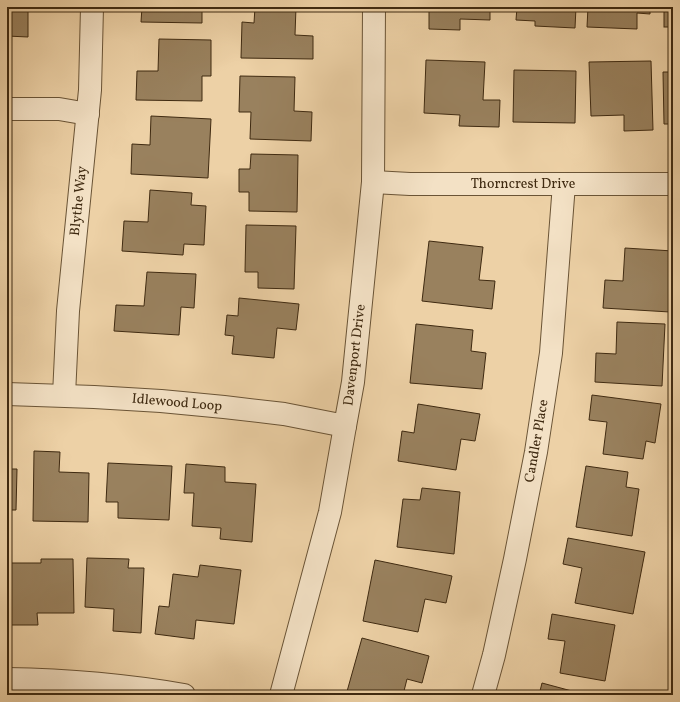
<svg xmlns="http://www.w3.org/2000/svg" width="680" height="702" viewBox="0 0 680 702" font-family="Vollkorn,serif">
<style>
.building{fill:#99815e;stroke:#3f2a11}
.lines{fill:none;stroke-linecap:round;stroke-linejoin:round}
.minor-casing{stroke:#6a5436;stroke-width:24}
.tertiary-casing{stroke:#6a5436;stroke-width:24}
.minor{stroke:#f3e1c5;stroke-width:22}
.tertiary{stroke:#f3e1c5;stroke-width:22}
.labels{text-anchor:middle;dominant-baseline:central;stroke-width:3;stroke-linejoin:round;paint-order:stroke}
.street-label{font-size:14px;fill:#3f2a11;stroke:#f3e1c5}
</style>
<rect width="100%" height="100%" fill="#edd1a6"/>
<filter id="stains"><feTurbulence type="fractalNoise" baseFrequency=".005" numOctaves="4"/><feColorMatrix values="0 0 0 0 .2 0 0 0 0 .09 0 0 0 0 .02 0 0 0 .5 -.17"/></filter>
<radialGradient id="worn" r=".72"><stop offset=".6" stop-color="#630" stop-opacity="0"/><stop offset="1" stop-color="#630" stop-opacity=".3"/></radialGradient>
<!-- building -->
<g class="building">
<polygon points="7,7 28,7 28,37 7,36"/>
<polygon points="142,7 202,7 202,23 141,22"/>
<polygon points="255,7 296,7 295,35 313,36 313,59 241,58 242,22 254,23"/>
<polygon points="429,7 490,7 490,20 460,19 460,30 429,29"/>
<polygon points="517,7 576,7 575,28 535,26 535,21 516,20"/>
<polygon points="588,7 650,7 650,14 637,13 637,29 587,27"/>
<rect x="664" y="7" width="9" height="20"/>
<polygon points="159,39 211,40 211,76 202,76 202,101 136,100 137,71 158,71"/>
<polygon points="426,60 485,62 483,100 500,100 499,127 459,126 460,115 424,113"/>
<polygon points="651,61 653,130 624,131 624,115 591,116 589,62"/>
<polygon points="514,70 576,71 575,123 513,122"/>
<polygon points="663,72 673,72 673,124 664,124"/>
<polygon points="240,76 295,77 294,111 312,112 311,141 250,139 251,112 239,112"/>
<polygon points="151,116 211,119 208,178 131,174 132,144 150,145"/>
<polygon points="251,154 298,155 297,212 249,211 249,192 239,192 239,169 250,169"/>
<polygon points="150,190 192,193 191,205 206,206 204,245 184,244 183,255 122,251 124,221 148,222"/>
<polygon points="246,225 296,226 294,289 258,288 258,272 245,272"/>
<polygon points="429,241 483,247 479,280 495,281 492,309 422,301"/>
<polygon points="625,248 673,251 673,285 670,312 603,308 605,280 623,281"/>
<polygon points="147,272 196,274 194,308 181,307 179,335 114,331 116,305 144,306"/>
<polygon points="239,298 299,304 296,330 277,328 274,358 232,354 234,336 225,335 227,315 238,316"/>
<polygon points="617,322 665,324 662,386 595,382 596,353 616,354"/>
<polygon points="416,324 473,330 471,351 486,353 482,389 410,383"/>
<polygon points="592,395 661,404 655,443 646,441 643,459 603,454 607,422 589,420"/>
<polygon points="418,404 480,414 475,441 461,439 456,470 398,461 402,431 414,433"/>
<polygon points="34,451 60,452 59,472 89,473 88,522 33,521"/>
<polygon points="108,463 172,466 169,520 118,518 118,502 106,502"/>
<polygon points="186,464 225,467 225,482 256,484 252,542 220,539 221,528 192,526 194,493 184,493"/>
<polygon points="586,466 628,472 626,487 639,489 632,536 576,527"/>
<polygon points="7,469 17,469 16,510 7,510"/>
<polygon points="422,488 460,492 454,554 397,547 403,499 420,500"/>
<polygon points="568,538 645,552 633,614 575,603 582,568 563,564"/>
<polygon points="87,558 129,559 128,568 144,568 141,633 113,631 114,609 85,607"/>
<polygon points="41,559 73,559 74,613 37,613 38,625 11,625 10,563 41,563"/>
<polygon points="375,560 452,576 446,603 425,599 418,632 363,621"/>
<polygon points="200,565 241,570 234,624 196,620 194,639 155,634 159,606 169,607 173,574 198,577"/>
<polygon points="552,614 615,625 605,681 560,673 565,641 548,639"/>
<polygon points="362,638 429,656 422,683 407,679 403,695 346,695"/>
<polygon points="542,683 583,694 582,695 539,695"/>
</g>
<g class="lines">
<!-- minor casing -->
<g class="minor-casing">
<g id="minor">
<polyline points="7,109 59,109 88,114"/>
<polyline points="373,182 410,184 673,184"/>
<polyline points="7,394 94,397 161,401 224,407 284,414 345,426 353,382 373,182 374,7"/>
<polyline points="64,395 68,311 90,90 92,7"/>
<path d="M7,679c59,1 119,6 177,16"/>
<polyline points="483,695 494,655 515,559 536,452 551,353 564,184"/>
</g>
</g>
<!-- tertiary casing -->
<g class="tertiary-casing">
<polyline id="tertiary" points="281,695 330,512 345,426"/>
</g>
<!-- minor -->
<use href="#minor" class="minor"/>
<!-- tertiary -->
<use href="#tertiary" class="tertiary"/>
</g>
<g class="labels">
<!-- street labels -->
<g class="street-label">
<text x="523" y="184">Thorncrest Drive</text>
<text transform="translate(79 201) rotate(-84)">Blythe Way</text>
<text transform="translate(355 355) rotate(-83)">Davenport Drive</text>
<text transform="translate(177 403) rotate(5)">Idlewood Loop</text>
<text transform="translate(537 441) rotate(-80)">Candler Place</text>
</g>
</g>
<!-- margin -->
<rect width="680" height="702" fill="none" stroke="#edd1a6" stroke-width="24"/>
<rect x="8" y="8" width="664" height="686" fill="none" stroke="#3f2a11" stroke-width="2"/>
<rect x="12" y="12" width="656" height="678" fill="none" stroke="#3f2a11"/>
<rect width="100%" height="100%" filter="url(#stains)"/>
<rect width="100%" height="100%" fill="url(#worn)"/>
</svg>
